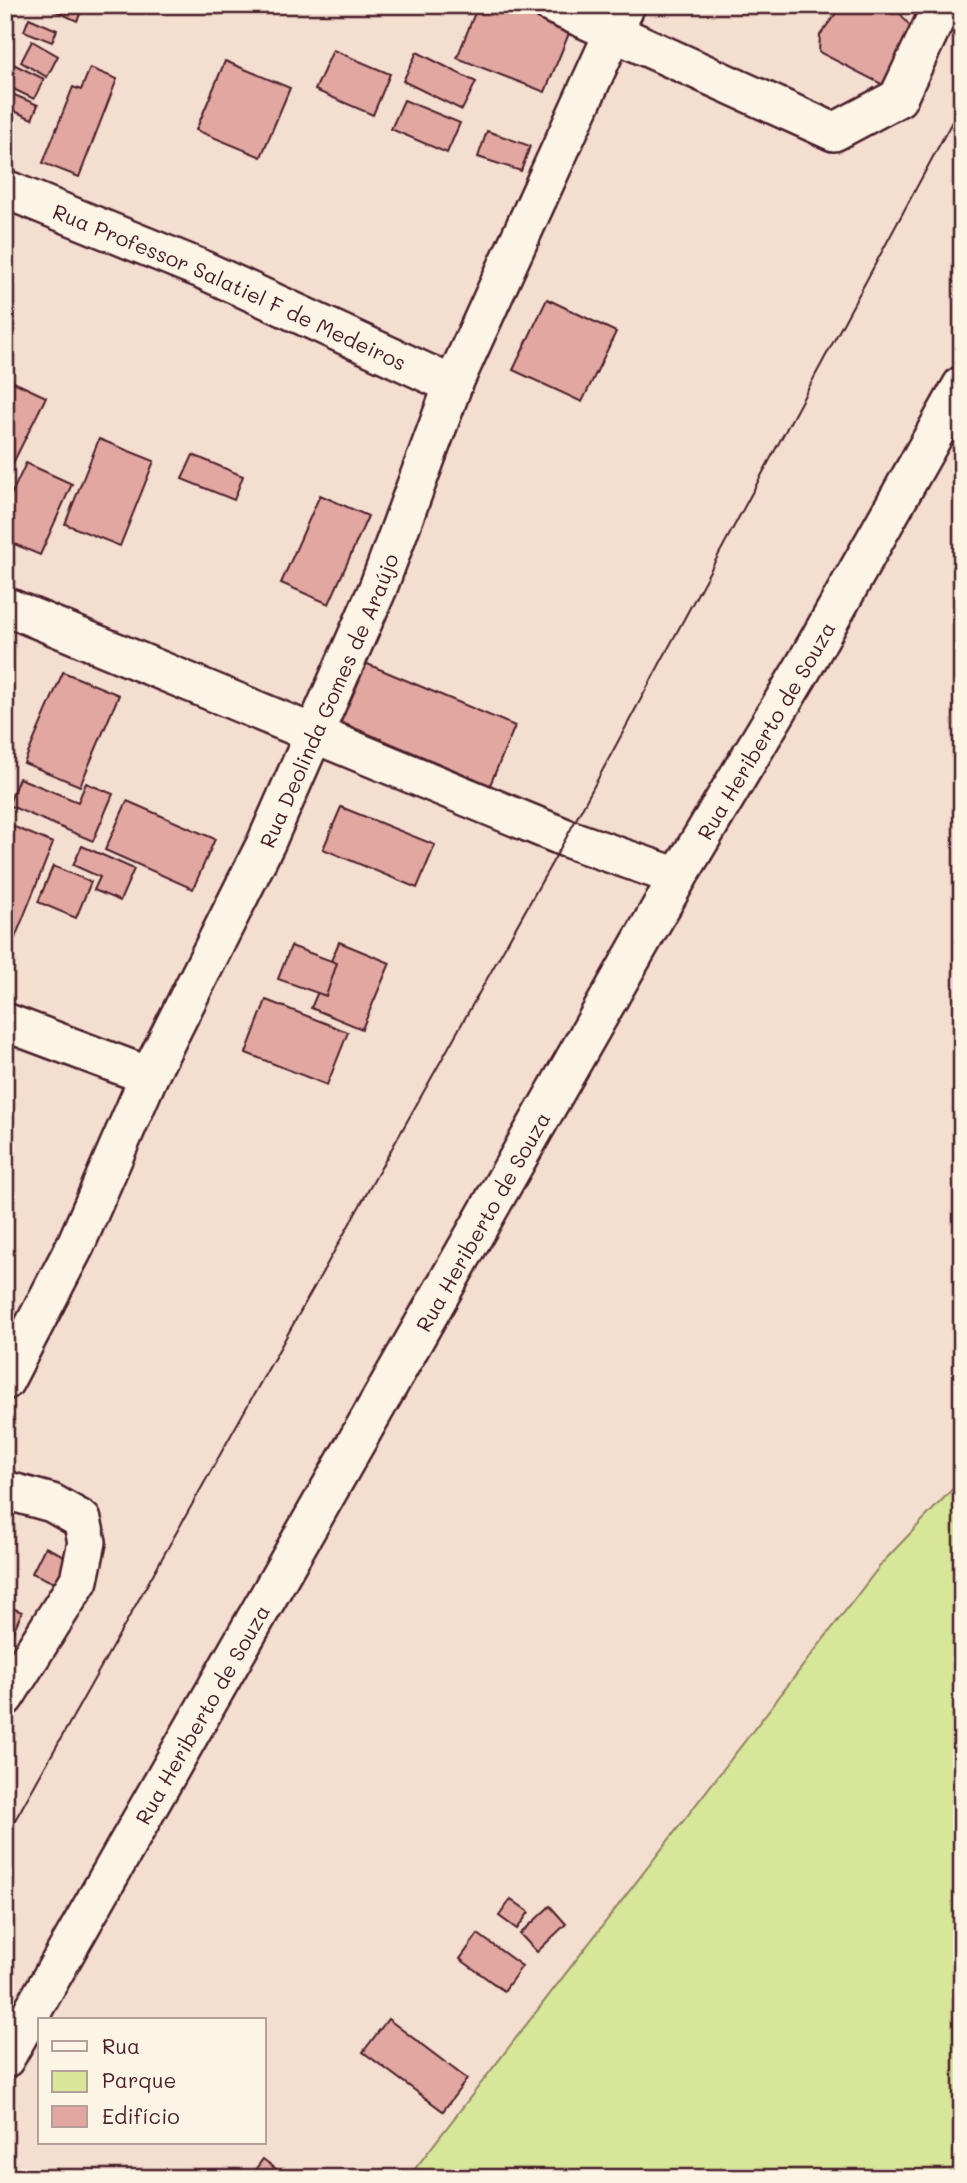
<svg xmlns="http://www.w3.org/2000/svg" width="967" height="2183" viewBox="0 0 967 2183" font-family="Mali,sans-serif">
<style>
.green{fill:#d7e699;stroke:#908262;stroke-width:2}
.building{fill:#e2a7a0;stroke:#4a1f2b;stroke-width:2}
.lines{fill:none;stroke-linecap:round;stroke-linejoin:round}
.minor-casing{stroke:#4a1f2b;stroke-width:42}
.minor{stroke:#fcf5e5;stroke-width:37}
.tram{stroke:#4a1f2b;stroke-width:2}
.labels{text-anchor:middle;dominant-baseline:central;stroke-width:6;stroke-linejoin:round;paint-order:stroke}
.street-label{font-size:21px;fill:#4a1f2b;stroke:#fcf5e5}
</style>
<rect width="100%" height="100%" fill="#f4ded0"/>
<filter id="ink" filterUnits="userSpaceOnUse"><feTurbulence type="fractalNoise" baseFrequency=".0143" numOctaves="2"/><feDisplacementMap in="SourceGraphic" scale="14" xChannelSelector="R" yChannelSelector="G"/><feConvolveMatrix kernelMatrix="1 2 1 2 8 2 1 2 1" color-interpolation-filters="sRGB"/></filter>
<g filter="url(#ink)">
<!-- green -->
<polygon class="green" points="962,1479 962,2178 408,2178 883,1562"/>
<!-- building -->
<g class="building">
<polygon points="43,5 82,5 84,6 77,21"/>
<polygon points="478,5 506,5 570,31 545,92 457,58"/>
<polygon points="842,5 899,5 897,9 918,37 891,89 819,52 820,35"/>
<polygon points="29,18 57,30 52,42 24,31"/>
<polygon points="32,41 58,56 47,77 21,62"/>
<polygon points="333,50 390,74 373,115 315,90"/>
<polygon points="417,52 476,82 462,110 403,81"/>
<polygon points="5,60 44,79 34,99 5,85"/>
<polygon points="225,61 290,88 261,157 196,130"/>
<polygon points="90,68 117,79 79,177 43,163 73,87 81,90"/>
<polygon points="5,91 38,105 32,119 5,107"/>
<polygon points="404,100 460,123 447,153 391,129"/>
<polygon points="487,131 530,146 521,171 478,157"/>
<polygon points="547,299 616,332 582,402 513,370"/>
<polygon points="5,378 46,397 5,479"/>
<polygon points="99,439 154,461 120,546 65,524"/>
<polygon points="193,455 243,476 234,500 182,479"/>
<polygon points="26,463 72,484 40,555 5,540 5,508"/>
<polygon points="320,495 368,516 329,604 281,583"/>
<polygon points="365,663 515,726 490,785 340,722"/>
<polygon points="63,672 119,695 80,786 24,763"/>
<polygon points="19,778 78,802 86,783 113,794 93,841 8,805"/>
<polygon points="127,801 215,839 193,889 105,850"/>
<polygon points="341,807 435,845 417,888 323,849"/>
<polygon points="5,823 53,843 15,938 5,934"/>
<polygon points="82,846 134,869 120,901 94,890 100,877 73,865"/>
<polygon points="53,866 91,882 76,918 38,902"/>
<polygon points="339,942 390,963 362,1029 311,1008"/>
<polygon points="291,946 337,963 326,996 278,979"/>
<polygon points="266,1000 348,1032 327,1085 246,1053"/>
<polygon points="45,1547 71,1559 59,1585 32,1573"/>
<polygon points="5,1605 22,1612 9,1641 5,1639"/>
<polygon points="511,1899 529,1912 517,1929 499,1916"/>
<polygon points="550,1906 566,1924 537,1952 520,1934"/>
<polygon points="478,1934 522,1966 504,1991 460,1959"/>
<polygon points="388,2019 467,2079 443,2111 363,2052"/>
<polygon points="263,2159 288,2178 249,2178"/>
</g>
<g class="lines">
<!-- minor casing -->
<g class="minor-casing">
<g id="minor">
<polyline points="553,5 834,132 898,98 942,5"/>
<path id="s1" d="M5,189l194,79 254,117"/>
<polyline points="5,606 566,838 678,877"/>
<polyline points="5,1022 149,1076"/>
<path id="s2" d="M5,1381l71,-137 73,-168 117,-233 112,-255 75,-203 173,-380"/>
<polyline points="5,1490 52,1503 82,1520 87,1542 79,1580 5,1697"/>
<path id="s3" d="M5,2059l673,-1182 125,-209 159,-283"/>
</g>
</g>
<!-- minor -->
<use href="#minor" class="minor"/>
<!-- tram -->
<polyline class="tram" points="5,1838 566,838 962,103"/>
</g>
</g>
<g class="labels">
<!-- street labels -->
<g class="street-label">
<text stroke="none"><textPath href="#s1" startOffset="245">Rua Professor Salatiel F de Medeiros</textPath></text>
<text stroke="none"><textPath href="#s2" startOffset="754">Rua Deolinda Gomes de Araújo</textPath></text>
<text stroke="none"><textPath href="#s3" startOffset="1531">Rua Heriberto de Souza</textPath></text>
<text stroke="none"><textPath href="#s3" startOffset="964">Rua Heriberto de Souza</textPath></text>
<text stroke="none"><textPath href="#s3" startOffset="397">Rua Heriberto de Souza</textPath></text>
</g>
</g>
<!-- margin -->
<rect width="967" height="2183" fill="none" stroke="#fcf5e5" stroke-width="28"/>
<rect x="14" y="14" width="939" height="2155" fill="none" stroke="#4a1f2b" stroke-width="2.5" filter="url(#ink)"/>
<!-- legend -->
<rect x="38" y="2018" width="228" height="126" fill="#fcf5e5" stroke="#b59f9b" stroke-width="2"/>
<rect x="52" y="2041" width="35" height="10" fill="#fcf5e5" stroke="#b59f9b" stroke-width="2"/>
<text x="102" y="2054" font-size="21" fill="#4a1f2b">Rua</text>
<rect x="52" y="2071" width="35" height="21" fill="#d7e699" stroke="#b59f9b" stroke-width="2"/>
<text x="102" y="2088" font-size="21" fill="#4a1f2b">Parque</text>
<rect x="52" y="2106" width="35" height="21" fill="#e2a7a0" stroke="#b59f9b" stroke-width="2"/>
<text x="102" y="2124" font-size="21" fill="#4a1f2b">Edifício</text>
</svg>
